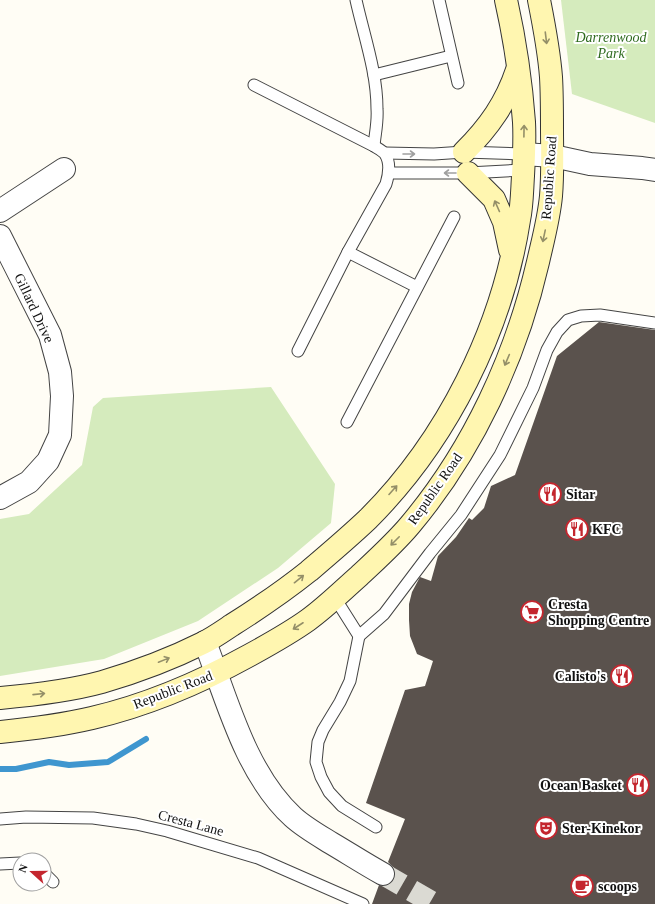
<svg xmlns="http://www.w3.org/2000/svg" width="655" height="904" viewBox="0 0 655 904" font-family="Georgia,serif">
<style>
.green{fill:#d5ebbd}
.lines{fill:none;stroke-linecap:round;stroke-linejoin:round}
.stream{stroke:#3f96cf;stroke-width:6}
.building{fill:#5a524d}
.tertiary-tunnel{stroke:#dbdad3;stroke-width:22;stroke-dasharray:22 11;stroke-linecap:butt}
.service-casing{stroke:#444;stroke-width:13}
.minor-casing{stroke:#444;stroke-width:24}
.tertiary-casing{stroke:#444;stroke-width:24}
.secondary-casing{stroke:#333;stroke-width:24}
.service{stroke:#fff;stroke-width:11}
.minor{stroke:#fff;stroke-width:22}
.tertiary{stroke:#fff;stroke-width:22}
.secondary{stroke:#fff6b0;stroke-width:22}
.oneway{stroke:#948f68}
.oneway2{stroke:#a0a0a0}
.labels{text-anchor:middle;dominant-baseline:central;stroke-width:4;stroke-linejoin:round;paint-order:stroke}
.park-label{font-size:14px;font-style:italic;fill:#2f6b1f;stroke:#fff}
.street-label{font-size:14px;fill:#111;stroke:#fff}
.poi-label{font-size:14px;font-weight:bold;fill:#111;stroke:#fff;text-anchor:start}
</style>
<rect width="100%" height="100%" fill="#fffdf5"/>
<!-- green -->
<g class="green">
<polygon points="561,0 655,0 655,123 572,94"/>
<polygon points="271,387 335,484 331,523 278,568 198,621 104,659 0,676 0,519 29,514 82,465 93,407 103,398"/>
</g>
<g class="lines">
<!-- stream -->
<polyline class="stream" points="0,769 16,769 49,762 69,765 108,762 146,739"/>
</g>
<!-- building -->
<polygon class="building" points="599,322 655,330 655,904 372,904 379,885 384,886 389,885 394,880 395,874 394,868 388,862 405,819 366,803 405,690 425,686 433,661 417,654 410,636 409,620 409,604 412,592 420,577 431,581 438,556 456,537 469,518 472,520 484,508 491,486 515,475 557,356"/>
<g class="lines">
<!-- tertiary-tunnel -->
<polyline class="tertiary-tunnel" points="383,874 435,904"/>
<!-- service casing -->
<g class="service-casing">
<g id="service">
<path d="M356,0c8,36 21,72 21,109 1,13 -2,25 -3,37"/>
<polyline points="439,0 458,83"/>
<polyline points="374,75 451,56"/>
<path d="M254,85l120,61c3,2 9,5 11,8 6,9 4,20 1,30l-38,68 -50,99"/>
<polyline points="385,153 434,154 464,152 524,154"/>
<polyline points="390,173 468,173 523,170"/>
<polyline points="348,252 417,287"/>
<polyline points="347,422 454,217"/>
<polyline points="335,598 359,636 384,614 430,553 461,515 500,455 533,388 547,350 557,332 568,320 581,316 600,315 655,323"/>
<polyline points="359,636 350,681 340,702 323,730 318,742 316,762 321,777 329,792 342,806 376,827"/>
<polyline points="0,819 26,817 93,818 136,824 167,831 258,858 363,904"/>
<polyline points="0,864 20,863"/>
<polyline points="44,873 53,882"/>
</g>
</g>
<!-- minor casing -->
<g class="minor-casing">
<g id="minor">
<polyline points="524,154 553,156 590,164 642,168 655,170"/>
<polyline points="0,211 64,169"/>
<polyline points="0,236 50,335 60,372 62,396 60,435 48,461 29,482 0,498"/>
</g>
</g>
<!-- tertiary casing -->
<g class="tertiary-casing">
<path id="tertiary" d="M205,642c22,58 41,132 88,175 11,10 25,18 38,26 17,10 34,21 52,31"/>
</g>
<!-- secondary casing -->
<g class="secondary-casing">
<g id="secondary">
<path d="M464,152c25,-25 42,-49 53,-82"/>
<polyline points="468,173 494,199 504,222 510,250"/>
<path d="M0,698c34,-3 69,-7 102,-16 34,-10 69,-23 101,-39 10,-5 20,-12 29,-18 27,-17 52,-34 77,-54 20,-17 40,-34 59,-52 79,-79 134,-189 151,-299 3,-14 3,-29 4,-44 1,-18 2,-36 1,-54 -3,-41 -9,-82 -18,-122"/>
<path d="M0,732c31,-3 62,-7 92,-14 56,-13 109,-36 158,-63 20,-11 40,-22 58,-35 18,-13 34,-29 51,-44 17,-16 36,-33 51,-51 63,-75 106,-168 128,-263 5,-22 11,-44 13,-66 2,-23 1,-45 1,-67 0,-18 0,-35 -1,-52 -2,-26 -7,-52 -12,-77"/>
</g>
</g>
<!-- service -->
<use href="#service" class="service"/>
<!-- minor -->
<use href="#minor" class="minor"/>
<!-- tertiary -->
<use href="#tertiary" class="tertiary"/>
<!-- secondary -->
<use href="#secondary" class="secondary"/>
</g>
<!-- one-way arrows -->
<defs><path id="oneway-shaft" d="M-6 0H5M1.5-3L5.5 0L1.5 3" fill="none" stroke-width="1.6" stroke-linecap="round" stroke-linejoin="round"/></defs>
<g class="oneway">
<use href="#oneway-shaft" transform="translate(546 38) rotate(83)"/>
<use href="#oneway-shaft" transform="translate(524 131) rotate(-89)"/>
<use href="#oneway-shaft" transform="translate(497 206) rotate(-114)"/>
<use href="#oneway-shaft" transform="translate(544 236) rotate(102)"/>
<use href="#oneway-shaft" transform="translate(507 360) rotate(113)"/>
<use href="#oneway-shaft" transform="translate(393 490) rotate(-48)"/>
<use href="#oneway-shaft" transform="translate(395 541) rotate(135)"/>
<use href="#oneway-shaft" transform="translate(299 579) rotate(-39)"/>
<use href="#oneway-shaft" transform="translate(298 626) rotate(147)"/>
<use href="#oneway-shaft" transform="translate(164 660) rotate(-22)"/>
<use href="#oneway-shaft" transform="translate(39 694) rotate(-6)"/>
</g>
<g class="oneway2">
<use href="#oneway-shaft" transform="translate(409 154)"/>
<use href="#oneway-shaft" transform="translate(450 173) rotate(-180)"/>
</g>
<!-- icons -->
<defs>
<g id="restaurant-ring" transform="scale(1.15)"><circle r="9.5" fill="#fff" stroke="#c4262e" stroke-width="1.5"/><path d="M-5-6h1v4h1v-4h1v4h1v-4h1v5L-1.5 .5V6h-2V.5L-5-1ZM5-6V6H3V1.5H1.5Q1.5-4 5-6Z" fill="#c4262e"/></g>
<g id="supermarket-ring" transform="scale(1.15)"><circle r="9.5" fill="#fff" stroke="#c4262e" stroke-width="1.5"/><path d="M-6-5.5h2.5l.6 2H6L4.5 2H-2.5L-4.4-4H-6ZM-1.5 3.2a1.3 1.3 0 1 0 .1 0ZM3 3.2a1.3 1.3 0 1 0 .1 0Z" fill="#c4262e"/></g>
<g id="theatre-ring" transform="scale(1.15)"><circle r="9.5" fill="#fff" stroke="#c4262e" stroke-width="1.5"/><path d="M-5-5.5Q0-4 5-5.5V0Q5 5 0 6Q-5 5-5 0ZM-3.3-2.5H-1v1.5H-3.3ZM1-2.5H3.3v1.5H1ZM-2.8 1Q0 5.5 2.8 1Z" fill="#c4262e"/></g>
<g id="cafe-ring" transform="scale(1.15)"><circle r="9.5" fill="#fff" stroke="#c4262e" stroke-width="1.5"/><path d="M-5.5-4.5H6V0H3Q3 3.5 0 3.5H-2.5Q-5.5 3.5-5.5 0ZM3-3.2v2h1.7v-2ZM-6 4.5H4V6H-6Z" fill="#c4262e"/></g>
</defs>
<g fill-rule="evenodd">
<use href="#restaurant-ring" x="550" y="494"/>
<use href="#restaurant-ring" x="577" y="529"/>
<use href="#supermarket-ring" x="532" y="612"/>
<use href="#restaurant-ring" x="622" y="676"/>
<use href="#restaurant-ring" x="638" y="785"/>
<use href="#theatre-ring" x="546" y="828"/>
<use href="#cafe-ring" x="582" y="886"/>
</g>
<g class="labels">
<!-- park labels -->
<g class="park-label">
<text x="611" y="37">Darrenwood<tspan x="611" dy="16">Park</tspan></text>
</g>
<!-- street labels -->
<g class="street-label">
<text transform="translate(549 178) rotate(-86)">Republic Road</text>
<text transform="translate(34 308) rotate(65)">Gillard Drive</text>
<text transform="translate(435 489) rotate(-55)">Republic Road</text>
<text transform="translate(173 690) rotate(-21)">Republic Road</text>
<text transform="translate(191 823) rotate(15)">Cresta Lane</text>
</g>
<!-- poi labels -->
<g class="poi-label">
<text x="566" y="494">Sitar</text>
<text x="592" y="529">KFC</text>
<text x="548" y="604">Cresta<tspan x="548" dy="16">Shopping Centre</tspan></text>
<text x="606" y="676" text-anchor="end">Calisto's</text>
<text x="622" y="785" text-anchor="end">Ocean Basket</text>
<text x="562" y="828">Ster-Kinekor</text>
<text x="598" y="886">scoops</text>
</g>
</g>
<!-- north arrow -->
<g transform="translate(32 872) rotate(291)"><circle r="19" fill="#ffffff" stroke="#a0a0a0"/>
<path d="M0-3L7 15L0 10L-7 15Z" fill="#c4262e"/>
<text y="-6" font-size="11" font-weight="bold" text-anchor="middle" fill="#111111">N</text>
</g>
</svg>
